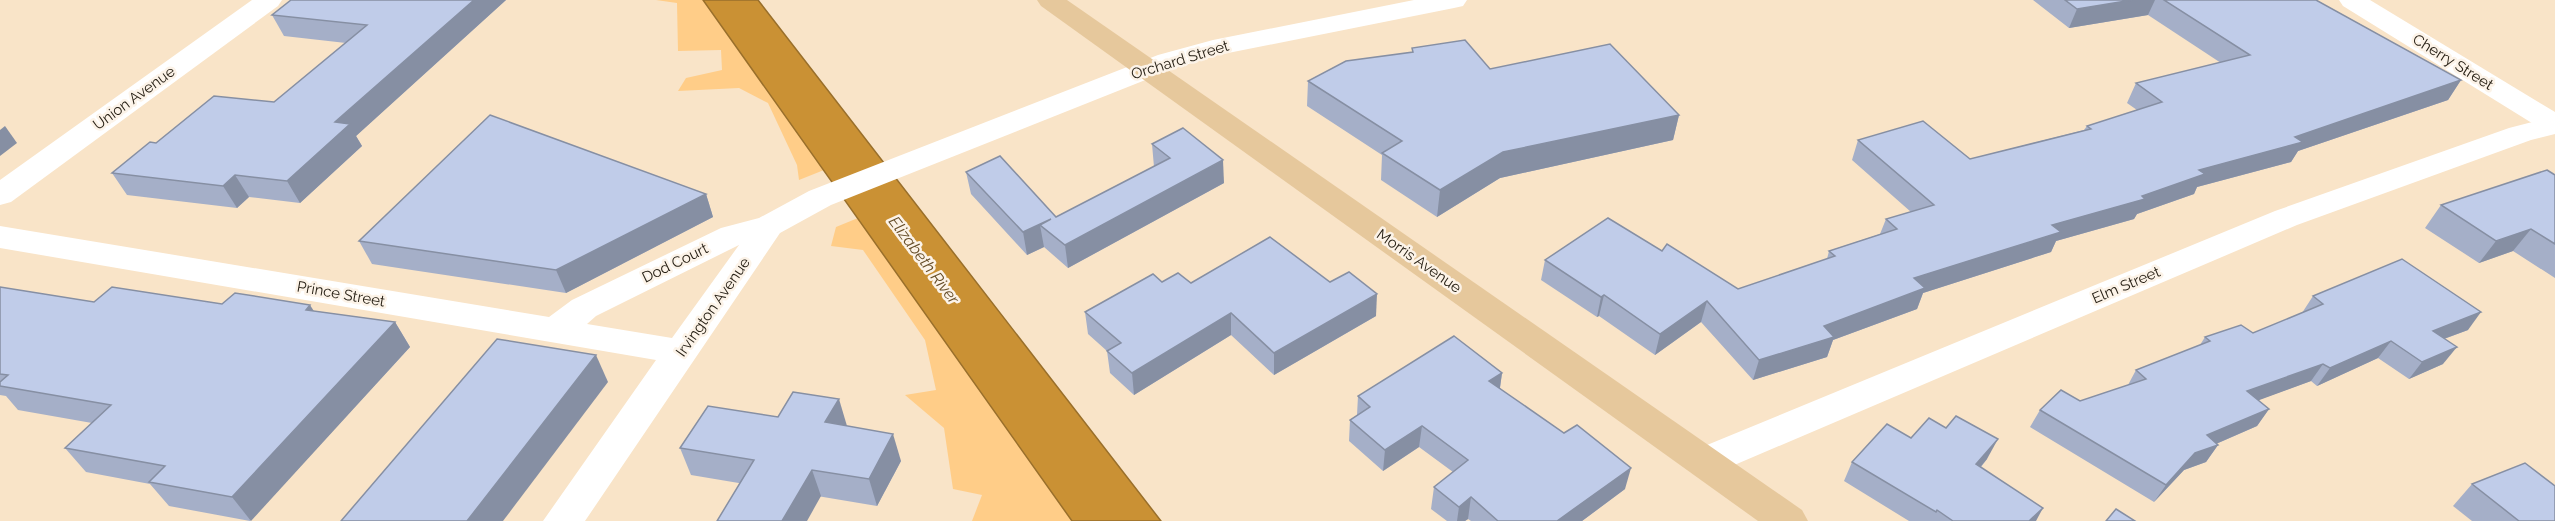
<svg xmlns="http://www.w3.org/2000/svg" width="2555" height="521" viewBox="0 0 2555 521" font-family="Raleway,sans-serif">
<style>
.green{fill:#ffcd88}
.water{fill:#ca9134;stroke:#996f2b;stroke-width:1.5}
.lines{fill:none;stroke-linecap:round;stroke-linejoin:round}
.minor{fill:#fff;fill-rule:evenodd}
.tertiary{fill:#fff;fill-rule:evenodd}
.primary{fill:#e6c89c;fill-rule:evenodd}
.wall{fill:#a5afc8}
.shaded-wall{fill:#868fa3}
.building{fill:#c0cce9;stroke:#868fa3;stroke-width:1.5}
.labels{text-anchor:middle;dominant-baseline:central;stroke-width:5;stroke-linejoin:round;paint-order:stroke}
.street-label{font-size:15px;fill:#272015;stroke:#fcf3e8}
.water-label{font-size:16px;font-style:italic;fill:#664d28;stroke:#fcf3e8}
</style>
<rect width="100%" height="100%" fill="#f9e4c8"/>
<!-- green -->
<g class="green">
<polygon points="656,0 703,0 824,170 799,180 797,165 768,103 739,88 678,91 686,78 722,70 721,50 678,51 677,3"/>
<polygon points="858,218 1072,521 972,521 982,495 953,489 944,428 905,395 936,390 925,340 863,250 831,246 836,227"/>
</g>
<!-- water -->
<polygon class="water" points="703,0 758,0 1161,521 1072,521"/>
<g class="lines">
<!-- minor -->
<g class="minor">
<polygon points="252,0 282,0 278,6 11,202 0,205 0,180"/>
<path d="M1414,0h53l-4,6 -9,2 -236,47 -40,12 -347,138 -51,28 -195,288h-42l113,-161 -656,-112v-22l549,91 23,-17 149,-72 38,-10 50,-27 349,-136 55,-15zM739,245l-67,93 -85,-14 9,-8z"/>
<polygon points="2555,116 2555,134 2531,140 2297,225 1718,472 1704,477 1690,472 1685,462 1690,452 2275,211 2509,128"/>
</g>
<!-- tertiary -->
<polygon class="tertiary" points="2339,0 2370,0 2555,112 2555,134 2545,131 2343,6"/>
<!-- primary -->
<polygon class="primary" points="1037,0 1067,0 1802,510 1808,521 1758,521 1041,6"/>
</g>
<!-- wall -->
<g class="wall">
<polygon points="291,0 506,0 356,136 362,146 300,203 249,197 237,208 127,195 112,173 156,143 274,102 346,43 284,36 272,15"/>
<polygon points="2033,0 2316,0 2461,80 2448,100 2298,151 2291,162 2197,187 2194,194 2137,214 2134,219 2056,241 2051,252 1923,293 1917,309 1833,340 1827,357 1753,380 1701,322 1655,355 1599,316 1597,317 1541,280 1545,260 1662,251 1738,289 1827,259 1829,251 1880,234 1886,219 1911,212 1852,160 1858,140 1970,159 2084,130 2087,126 2137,110 2127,103 2136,83 2221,63 2148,15 2069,28"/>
<polygon points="1412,48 1490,69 1679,115 1673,140 1500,178 1437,217 1381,180 1382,155 1307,106 1308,81 1412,52"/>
<polygon points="1152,144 1224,183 1068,268 1044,247 1027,255 971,194 966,172 1056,217 1154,167"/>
<polygon points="2555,175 2555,278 2513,251 2479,263 2425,228 2441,205"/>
<polygon points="706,194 713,217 566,293 372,264 359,241"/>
<polygon points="1191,283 1376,316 1274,375 1231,335 1134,395 1110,373 1107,351 1088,334 1085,312"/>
<polygon points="0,287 94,302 222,304 314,311 395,322 410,347 250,521 169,506 150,484 86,472 65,448 92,423 18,410 6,396 0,395"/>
<polygon points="2313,296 2468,330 2444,339 2443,364 2409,379 2378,358 2317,386 2311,381 2258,400 2269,409 2257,426 2216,444 2218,445 2206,462 2184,470 2154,502 2030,427 2040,410 2080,401 2128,385 2136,370 2200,345 2205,337 2253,333 2302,313"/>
<polygon points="1502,373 1500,388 1625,489 1582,521 1471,521 1468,519 1465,521 1447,521 1431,509 1434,487 1453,472 1419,447 1383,471 1349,441 1350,420 1357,415 1358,396"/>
<polygon points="778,417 847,426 901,461 877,506 691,475 680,448"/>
<polygon points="1987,459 1981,467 2036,521 1909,521 1844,481 1852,462"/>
<polygon points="2472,484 2555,521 2472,521 2453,506"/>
</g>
<!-- shaded-wall -->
<g class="shaded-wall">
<polygon points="474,0 506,0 356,136 362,146 300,203 287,181 335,122"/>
<polygon points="2132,0 2155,0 2148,15 2069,28 2077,9"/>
<polygon points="2461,80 2448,100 2298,151 2291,162 2197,187 2194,194 2137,214 2134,219 2056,241 2051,252 1923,293 1917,309 1833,340 1827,357 1753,380 1759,360 1914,278 2052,225 2142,196 2199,170"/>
<polygon points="1679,115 1673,140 1500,178 1437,217 1440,190 1503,152"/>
<polygon points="5,126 17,143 0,156 0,130"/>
<polygon points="1223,160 1224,183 1068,268 1065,245"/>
<polygon points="235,175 249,197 237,208 223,186"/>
<polygon points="706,194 713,217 566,293 556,270"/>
<polygon points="1051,219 1040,225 1044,247 1027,255 1023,232"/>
<polygon points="2531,229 2513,251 2479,263 2496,241"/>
<polygon points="1377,294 1376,316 1274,375 1274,353"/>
<polygon points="1604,295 1599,316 1597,317 1601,297"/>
<polygon points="1707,301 1701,322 1655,355 1660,334"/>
<polygon points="310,305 326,330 306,310"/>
<polygon points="2481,312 2468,330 2419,348 2433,331"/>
<polygon points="1231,313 1231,335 1134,395 1132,373"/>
<polygon points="395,322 410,347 251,521 232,497"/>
<polygon points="2391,341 2378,358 2317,386 2330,368"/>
<polygon points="2457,347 2443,364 2409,379 2422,362"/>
<polygon points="596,355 608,382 503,521 467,521"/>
<polygon points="2323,364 2311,381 2235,409 2247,391"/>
<polygon points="1502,373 1499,394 1489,381"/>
<polygon points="839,399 847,426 825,422"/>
<polygon points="2269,409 2257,426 2195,453 2207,435"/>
<polygon points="1422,426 1419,447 1383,471 1385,450"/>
<polygon points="893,434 901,461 877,506 869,479"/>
<polygon points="1998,439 1987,459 1966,484 1976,464"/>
<polygon points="2218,445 2206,462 2184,470 2154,502 2166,485 2195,453"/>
<polygon points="1631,468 1625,489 1582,521 1557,521"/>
<polygon points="812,470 821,496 807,521 782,521"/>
<polygon points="1471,497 1468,519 1465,521 1457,521 1459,507"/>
<polygon points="2043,508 2036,521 2029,521"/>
</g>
<!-- building -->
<g class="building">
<polygon points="291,0 474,0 335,122 350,124 287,181 235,175 223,186 112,173 150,142 156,143 214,96 274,102 367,25 272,15"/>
<polygon points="2065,0 2132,0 2077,9"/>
<polygon points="2164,0 2316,0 2461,80 2295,137 2303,142 2199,170 2205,174 2142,196 2145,199 2052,225 2061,232 1914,278 1925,288 1824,326 1834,337 1759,360 1707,301 1660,334 1604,295 1601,297 1545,260 1608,218 1662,251 1667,244 1738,289 1835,256 1829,251 1897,229 1886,219 1934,205 1858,140 1923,121 1970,159 2091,129 2087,126 2162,102 2136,83 2250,55"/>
<polygon points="1465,40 1490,69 1610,44 1679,115 1503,152 1440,190 1382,153 1402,141 1308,81 1346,61 1413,52 1412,48"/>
<polygon points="490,115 706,194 556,270 359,241"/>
<polygon points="1183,128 1223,160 1065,245 1040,225 1051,219 1023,232 966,172 1000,156 1056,217 1170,158 1152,144"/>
<polygon points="2547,170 2555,175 2555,244 2531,229 2496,241 2441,205"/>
<polygon points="1270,237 1330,282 1349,272 1377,294 1274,353 1231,313 1132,373 1107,351 1121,343 1085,312 1153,274 1162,282 1178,273 1191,283"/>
<polygon points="2402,259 2481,312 2433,331 2457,347 2422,362 2391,341 2330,368 2323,364 2247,391 2269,409 2207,435 2218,445 2195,453 2166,485 2040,410 2061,390 2080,401 2146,379 2136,370 2210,341 2205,337 2241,325 2253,333 2323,304 2313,296"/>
<polygon points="0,287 94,302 112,287 222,304 235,293 310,305 306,310 395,322 232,497 149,482 165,466 65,448 111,405 0,386 0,382 8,375 0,374"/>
<polygon points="1454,336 1502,373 1489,381 1564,433 1577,425 1631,468 1557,521 1498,521 1471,497 1459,507 1434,487 1468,460 1422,426 1385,450 1350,420 1370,407 1358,396"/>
<polygon points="497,339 596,355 467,521 341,521"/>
<polygon points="793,392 839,399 825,422 893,434 869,479 812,470 782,521 717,521 754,460 680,448 708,406 778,417"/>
<polygon points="1956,416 1998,439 1976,464 2043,508 2029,521 1953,521 1937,510 1936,512 1852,462 1887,424 1911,438 1929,418 1946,428"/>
<polygon points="2525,463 2555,486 2555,521 2519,521 2472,484"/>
<polygon points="2116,509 2135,521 2106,521"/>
</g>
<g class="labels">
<!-- street labels -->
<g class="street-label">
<text transform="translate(1180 60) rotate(-17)">Orchard Street</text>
<text transform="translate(2453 62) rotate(32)">Cherry Street</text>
<text transform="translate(134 98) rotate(-36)">Union Avenue</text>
<text transform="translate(1419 261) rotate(35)">Morris Avenue</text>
<text transform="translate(675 263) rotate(-26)">Dod Court</text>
<text transform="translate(2126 285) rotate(-23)">Elm Street</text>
<text transform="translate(341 294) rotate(10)">Prince Street</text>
<text transform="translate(713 307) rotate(-55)">Irvington Avenue</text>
</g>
<!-- water labels -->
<g class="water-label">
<text transform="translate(924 260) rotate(53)">Elizabeth River</text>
</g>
</g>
</svg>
